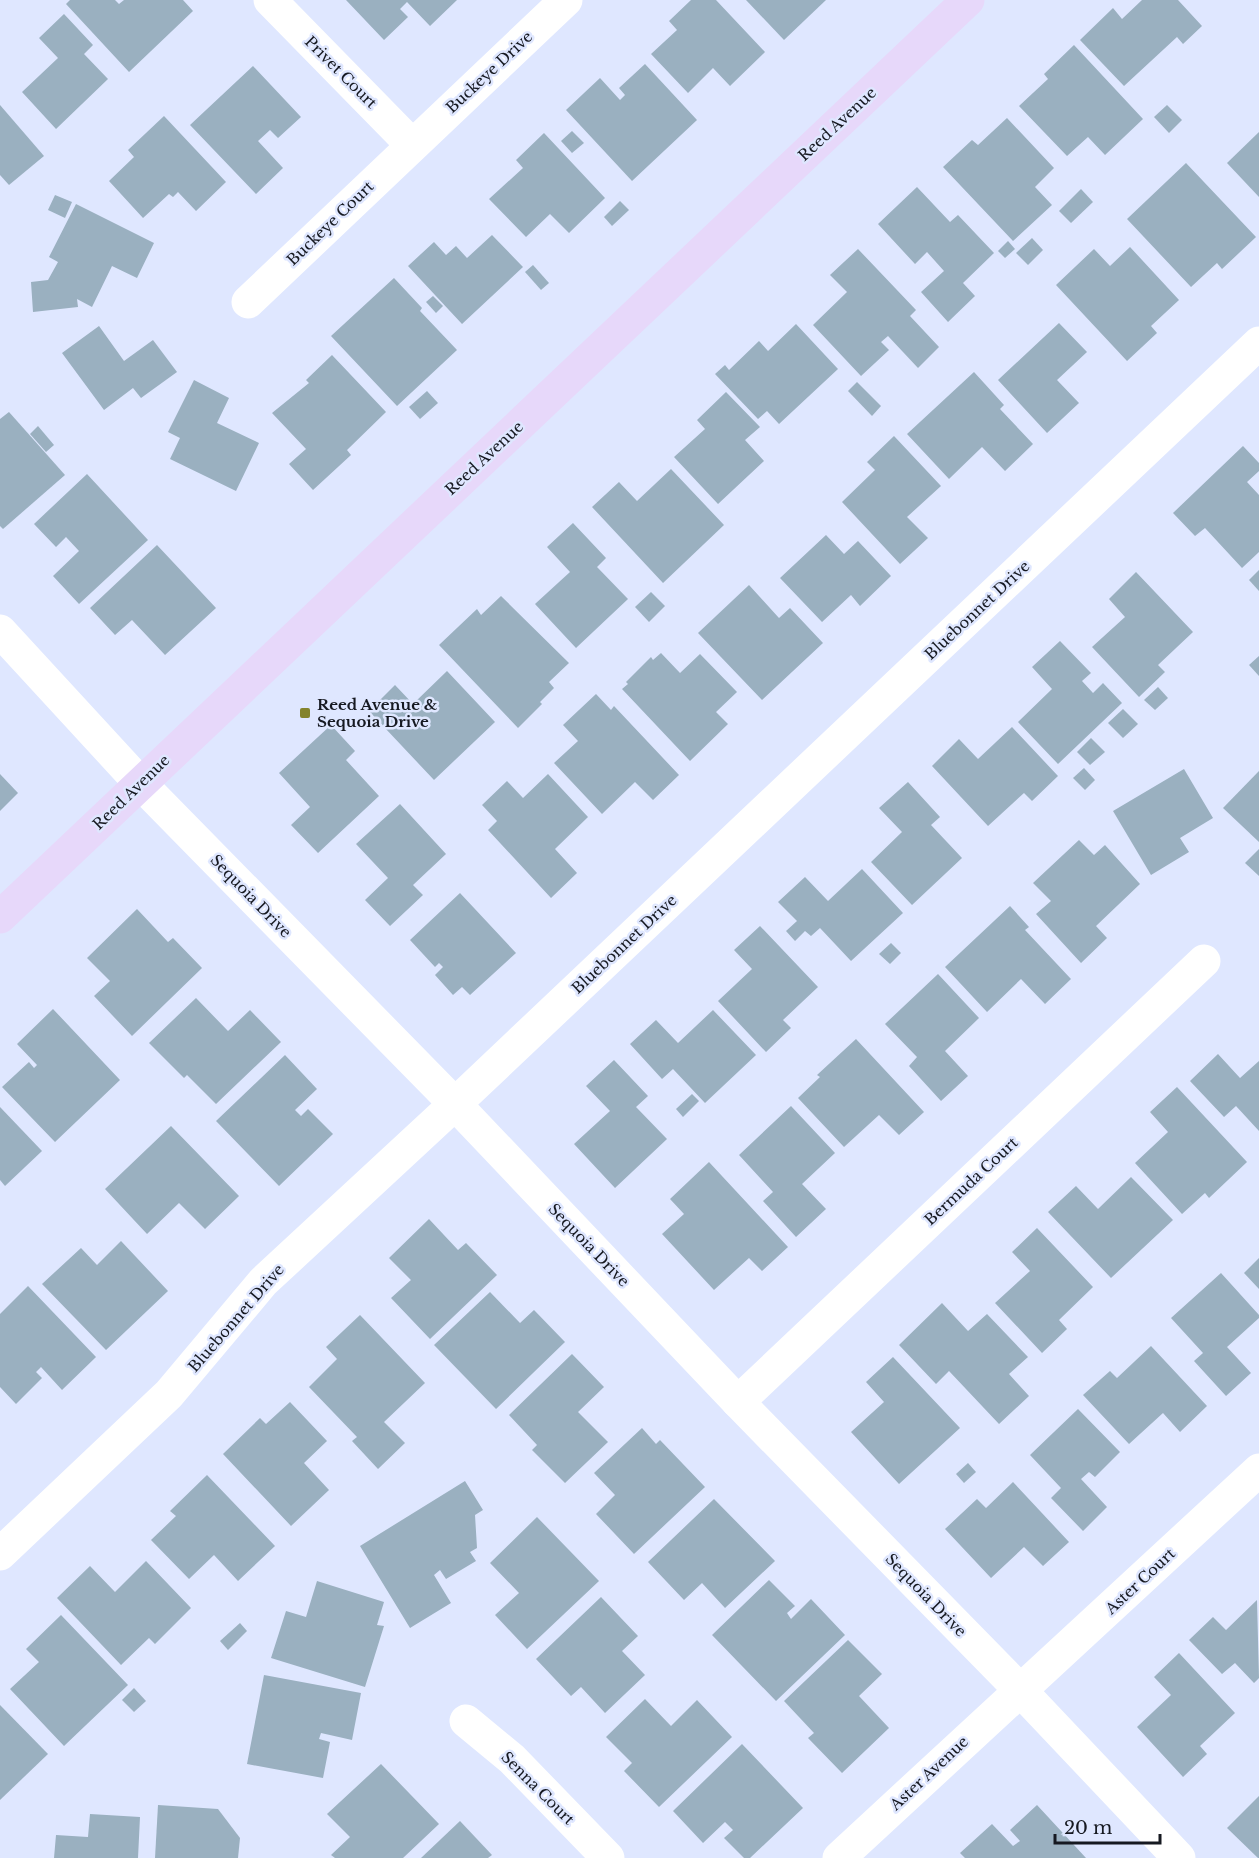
<svg xmlns="http://www.w3.org/2000/svg" width="1259" height="1858" viewBox="0 0 1259 1858" font-family="'Libre Baskerville',serif">
<style>
.building{fill:#9ab0c0}
.lines{fill:none;stroke-linecap:round;stroke-linejoin:round}
.street{stroke:#fff;stroke-width:33}
.secondary{stroke:#e7d8fa;stroke-width:33}
.poi-dot{fill:#83832c;stroke:#dfe7ff;stroke-width:2}
.labels{text-anchor:middle;dominant-baseline:central;stroke-width:5;stroke-linejoin:round;paint-order:stroke}
.street-label{font-size:15px;fill:#161921;stroke:#dfe7ff}
.poi-label{font-size:15px;font-weight:bold;fill:#161921;stroke:#dfe7ff;text-anchor:start}
</style>
<rect width="100%" height="100%" fill="#dfe7ff"/>
<!-- building -->
<g class="building">
<polygon points="70,0 115,0 119,4 124,0 183,0 193,11 129,72 66,4"/>
<polygon points="346,0 457,0 430,26 407,2 400,9 408,17 384,40"/>
<polygon points="691,0 716,0 765,52 730,86 713,68 688,93 651,54 677,30 669,21"/>
<polygon points="746,0 826,0 784,40"/>
<polygon points="1142,0 1178,0 1202,26 1183,44 1177,37 1124,86 1080,40 1113,8 1122,19"/>
<polygon points="64,14 93,45 84,54 108,79 56,129 22,92 58,58 39,38"/>
<polygon points="1074,45 1143,119 1105,155 1088,137 1067,156 1019,106 1048,79 1044,74"/>
<polygon points="645,64 697,120 632,181 566,110 600,78 620,100 625,95 619,88"/>
<polygon points="253,66 301,117 278,138 270,130 258,141 283,168 256,194 190,125"/>
<polygon points="0,105 44,156 9,185 0,175"/>
<polygon points="1167,105 1182,120 1169,133 1154,117"/>
<polygon points="164,116 226,182 196,211 178,192 173,197 169,194 143,218 109,181 134,157 128,150"/>
<polygon points="1007,118 1054,168 1035,187 1052,205 1013,241 943,167 972,140 978,145"/>
<polygon points="572,131 584,143 572,153 561,141"/>
<polygon points="1259,132 1259,197 1227,163"/>
<polygon points="544,133 605,198 569,233 550,214 526,237 489,199 523,168 516,160"/>
<polygon points="1186,163 1256,237 1222,269 1217,263 1191,287 1127,219"/>
<polygon points="917,187 950,222 958,215 994,253 963,283 975,296 948,322 921,292 944,271 927,252 915,264 878,224"/>
<polygon points="1081,189 1093,202 1071,223 1059,211"/>
<polygon points="55,195 72,202 65,218 48,210"/>
<polygon points="620,201 629,210 612,226 604,217"/>
<polygon points="76,204 154,243 137,278 112,266 92,307 77,299 78,307 33,312 31,282 48,280 58,262 49,257"/>
<polygon points="492,235 523,267 462,324 408,266 434,242 446,255 456,246 467,258"/>
<polygon points="1032,238 1043,250 1028,265 1016,253"/>
<polygon points="1008,241 1015,249 1005,258 998,251"/>
<polygon points="1130,247 1179,300 1151,326 1157,333 1127,361 1056,285 1094,249 1110,266"/>
<polygon points="858,249 916,310 910,316 939,347 918,368 888,336 881,342 889,350 861,376 813,325 847,292 830,275"/>
<polygon points="533,265 549,283 541,290 525,272"/>
<polygon points="394,278 422,308 420,311 457,350 397,406 331,336"/>
<polygon points="433,296 443,306 436,313 426,302"/>
<polygon points="1059,323 1087,352 1057,380 1079,403 1047,433 998,380"/>
<polygon points="796,324 838,369 779,424 767,411 758,419 715,374 725,365 729,370 759,341 768,351"/>
<polygon points="99,326 124,361 153,340 177,372 141,398 133,388 104,410 62,353"/>
<polygon points="332,355 386,412 347,450 351,455 313,490 289,464 306,449 272,413 309,383 306,380"/>
<polygon points="974,372 1004,405 1000,409 1033,444 1005,471 982,447 949,479 907,434"/>
<polygon points="194,380 229,398 217,423 259,443 236,491 170,459 180,438 168,432"/>
<polygon points="857,382 881,406 872,416 848,391"/>
<polygon points="427,391 438,403 420,419 409,407"/>
<polygon points="726,392 760,427 745,440 764,461 718,504 674,457 705,429 697,420"/>
<polygon points="9,412 65,475 3,529 0,526 0,419"/>
<polygon points="38,426 54,445 46,452 30,434"/>
<polygon points="894,436 941,486 907,517 928,538 900,564 842,502 875,470 867,462"/>
<polygon points="1243,446 1259,463 1259,471 1247,482 1259,495 1259,552 1242,568 1205,528 1195,536 1173,513"/>
<polygon points="671,469 724,525 663,583 592,507 619,482 637,501"/>
<polygon points="87,474 148,540 79,604 53,576 79,551 66,537 56,547 34,524"/>
<polygon points="573,523 606,558 597,567 628,599 576,648 535,604 570,572 547,547"/>
<polygon points="826,535 844,554 858,541 891,576 860,606 851,595 822,622 780,578"/>
<polygon points="157,545 216,608 165,655 132,620 115,635 90,608"/>
<polygon points="1259,570 1259,591 1249,580"/>
<polygon points="1136,572 1193,632 1158,665 1165,672 1139,697 1092,647 1125,617 1109,599"/>
<polygon points="749,585 779,618 790,608 823,643 762,700 698,633"/>
<polygon points="651,592 665,606 649,622 635,607"/>
<polygon points="501,596 569,663 549,682 554,688 540,702 542,704 518,728 439,645 477,609 481,615"/>
<polygon points="1060,641 1091,673 1082,681 1093,693 1103,683 1122,703 1058,764 1018,722 1052,689 1032,667"/>
<polygon points="661,653 680,673 700,654 737,692 716,712 728,724 690,761 622,689 628,684 626,682 651,657 653,660"/>
<polygon points="1259,656 1259,676 1249,665"/>
<polygon points="447,671 495,722 434,780 369,711 395,685 413,704"/>
<polygon points="1158,687 1168,698 1155,710 1144,700"/>
<polygon points="596,694 611,710 614,706 679,775 653,800 635,782 602,814 554,763 578,741 563,725"/>
<polygon points="1123,709 1138,724 1123,738 1108,723"/>
<polygon points="331,725 355,751 346,760 379,796 318,853 291,825 310,807 279,773"/>
<polygon points="1012,727 1058,776 1032,801 1024,793 988,826 932,766 959,739 978,759"/>
<polygon points="1091,738 1105,752 1090,765 1077,752"/>
<polygon points="1084,768 1095,780 1085,790 1073,778"/>
<polygon points="1184,769 1213,818 1180,838 1189,852 1151,875 1113,811"/>
<polygon points="1259,771 1259,842 1223,808"/>
<polygon points="0,774 18,793 0,811"/>
<polygon points="548,774 588,817 555,849 577,873 551,898 488,830 497,821 482,805 507,781 523,798"/>
<polygon points="908,782 940,817 931,825 962,858 912,905 871,862 902,832 879,808"/>
<polygon points="400,804 446,854 413,885 423,895 390,926 365,900 388,878 356,844"/>
<polygon points="1079,840 1094,855 1105,845 1140,884 1096,926 1107,938 1081,963 1036,914 1051,901 1033,883"/>
<polygon points="1259,849 1259,876 1245,863"/>
<polygon points="862,869 903,913 851,961 820,928 811,936 805,931 795,941 786,931 797,921 778,902 805,877 828,901"/>
<polygon points="460,893 516,953 470,995 462,987 453,995 435,975 443,967 439,963 435,967 410,940"/>
<polygon points="1010,906 1029,927 1025,930 1071,979 1045,1004 1021,979 987,1012 945,967"/>
<polygon points="137,909 168,942 173,938 202,968 132,1036 94,996 110,981 87,958"/>
<polygon points="760,926 818,987 783,1020 791,1028 766,1052 718,1001 752,969 734,950"/>
<polygon points="891,943 901,953 890,964 879,954"/>
<polygon points="938,974 979,1018 945,1051 968,1076 941,1101 909,1066 917,1057 885,1024"/>
<polygon points="196,998 228,1031 250,1010 281,1042 216,1104 187,1075 184,1078 149,1043"/>
<polygon points="53,1009 120,1080 55,1142 2,1087 29,1062 34,1068 37,1065 17,1044"/>
<polygon points="713,1010 756,1055 705,1103 673,1069 662,1079 630,1044 656,1020 678,1043"/>
<polygon points="856,1039 924,1112 899,1135 879,1115 844,1147 798,1098 820,1077 817,1075"/>
<polygon points="1218,1054 1240,1078 1259,1061 1259,1131 1236,1106 1224,1117 1190,1081"/>
<polygon points="285,1055 317,1089 295,1110 301,1116 308,1109 333,1134 279,1186 216,1121"/>
<polygon points="614,1060 648,1096 636,1107 667,1139 615,1188 574,1144 610,1111 586,1086"/>
<polygon points="1177,1087 1247,1162 1209,1198 1205,1193 1182,1214 1135,1163 1168,1132 1150,1112"/>
<polygon points="692,1094 699,1101 683,1117 676,1109"/>
<polygon points="791,1106 835,1153 802,1184 826,1209 796,1237 763,1201 773,1192 739,1155"/>
<polygon points="0,1107 42,1151 5,1186 0,1180"/>
<polygon points="171,1126 239,1196 205,1229 179,1203 147,1234 105,1189"/>
<polygon points="709,1162 788,1247 762,1271 749,1258 714,1290 662,1234 684,1214 670,1199"/>
<polygon points="1131,1177 1173,1220 1111,1278 1048,1212 1076,1186 1098,1209"/>
<polygon points="429,1219 458,1250 466,1243 497,1275 430,1339 391,1298 411,1280 389,1258"/>
<polygon points="1037,1228 1093,1287 1059,1320 1067,1329 1042,1353 995,1303 1030,1271 1012,1252"/>
<polygon points="121,1241 168,1291 106,1350 42,1284 81,1248 97,1265"/>
<polygon points="1259,1258 1259,1289 1244,1273"/>
<polygon points="1221,1273 1259,1315 1259,1318 1227,1347 1251,1373 1226,1396 1194,1361 1203,1353 1171,1318"/>
<polygon points="28,1286 96,1357 62,1390 41,1367 36,1372 42,1378 16,1404 0,1387 0,1314"/>
<polygon points="490,1292 520,1323 534,1310 565,1342 496,1409 434,1345"/>
<polygon points="942,1303 968,1331 987,1314 1028,1357 1009,1374 1029,1396 999,1424 949,1371 936,1384 899,1345"/>
<polygon points="360,1315 425,1383 384,1422 405,1443 378,1469 352,1441 357,1437 309,1387 337,1359 326,1347"/>
<polygon points="1151,1346 1207,1406 1180,1432 1163,1413 1129,1444 1083,1395 1110,1371 1117,1378"/>
<polygon points="572,1354 604,1387 578,1412 608,1442 565,1483 532,1450 537,1445 509,1415"/>
<polygon points="893,1357 960,1428 899,1484 851,1432 884,1402 866,1382"/>
<polygon points="290,1402 327,1441 304,1463 329,1490 291,1526 223,1454 260,1418 266,1424"/>
<polygon points="1078,1409 1120,1452 1095,1477 1089,1472 1081,1479 1107,1507 1083,1531 1051,1498 1061,1488 1030,1455"/>
<polygon points="642,1428 656,1444 660,1440 705,1487 634,1554 596,1514 615,1495 594,1473"/>
<polygon points="968,1463 976,1472 964,1483 956,1474"/>
<polygon points="207,1475 275,1546 238,1581 214,1555 189,1579 151,1540 176,1516 170,1511"/>
<polygon points="465,1481 483,1510 475,1515 477,1548 470,1552 476,1561 446,1579 440,1570 434,1575 451,1603 410,1628 360,1546"/>
<polygon points="1013,1482 1069,1542 1043,1566 1024,1547 991,1578 945,1529 977,1499 986,1508"/>
<polygon points="714,1499 775,1561 725,1608 702,1583 684,1600 648,1562"/>
<polygon points="537,1517 599,1581 527,1649 495,1615 519,1593 490,1563"/>
<polygon points="146,1561 191,1608 155,1644 149,1638 121,1665 57,1598 90,1566 115,1592"/>
<polygon points="769,1580 795,1606 787,1613 791,1619 811,1599 845,1635 776,1701 712,1635"/>
<polygon points="317,1581 384,1602 377,1625 384,1626 365,1687 271,1658 286,1611 306,1617"/>
<polygon points="601,1597 638,1636 622,1651 645,1675 605,1713 581,1687 571,1696 536,1659"/>
<polygon points="1257,1600 1259,1678 1254,1683 1235,1663 1222,1674 1189,1640 1213,1617 1226,1630"/>
<polygon points="61,1615 128,1685 64,1746 10,1689 39,1662 26,1649"/>
<polygon points="240,1623 247,1631 228,1650 220,1641"/>
<polygon points="848,1640 882,1674 859,1696 889,1728 842,1773 808,1738 814,1733 784,1701"/>
<polygon points="1179,1653 1235,1713 1200,1746 1207,1754 1183,1777 1137,1727 1171,1695 1154,1677"/>
<polygon points="264,1675 361,1693 352,1740 321,1733 319,1739 330,1742 323,1778 247,1764"/>
<polygon points="134,1688 146,1701 134,1712 122,1700"/>
<polygon points="645,1699 671,1726 697,1700 732,1737 659,1807 624,1771 632,1763 606,1737"/>
<polygon points="0,1705 48,1754 0,1800"/>
<polygon points="742,1744 803,1808 750,1858 744,1858 724,1838 733,1830 725,1822 703,1843 673,1811"/>
<polygon points="381,1764 439,1824 403,1858 335,1858 331,1855 350,1837 327,1814"/>
<polygon points="1259,1796 1259,1858 1258,1858 1227,1828"/>
<polygon points="158,1805 218,1809 240,1838 238,1858 155,1858"/>
<polygon points="1037,1805 1086,1858 965,1858 960,1853 992,1824 1013,1846 1020,1841 1010,1830"/>
<polygon points="90,1814 140,1817 138,1858 54,1858 56,1835 88,1837"/>
<polygon points="460,1821 492,1855 488,1858 421,1858"/>
</g>
<g class="lines">
<!-- street -->
<g class="street">
<polyline points="270,0 412,145"/>
<polyline points="248,302 566,0"/>
<polyline points="0,631 140,783 455,1104 738,1402 1021,1691 1179,1858"/>
<polyline points="738,1402 1204,961"/>
<polyline points="0,1554 169,1394 263,1282 455,1104 1259,343"/>
<polyline points="466,1721 512,1759 608,1858"/>
<polyline points="839,1858 1259,1470"/>
</g>
<!-- secondary -->
<polyline class="secondary" points="0,917 968,0"/>
</g>
<!-- markers -->
<rect class="poi-dot" x="299" y="707" width="12" height="12" rx="3"/>
<g class="labels">
<!-- street labels -->
<g class="street-label">
<text transform="translate(341 72) rotate(45)">Privet Court</text>
<text transform="translate(489 72) rotate(-43)">Buckeye Drive</text>
<text transform="translate(837 124) rotate(-43)">Reed Avenue</text>
<text transform="translate(330 223) rotate(-44)">Buckeye Court</text>
<text transform="translate(484 458) rotate(-43)">Reed Avenue</text>
<text transform="translate(977 610) rotate(-43)">Bluebonnet Drive</text>
<text transform="translate(131 792) rotate(-44)">Reed Avenue</text>
<text transform="translate(251 896) rotate(46)">Sequoia Drive</text>
<text transform="translate(624 944) rotate(-43)">Bluebonnet Drive</text>
<text transform="translate(971 1181) rotate(-43)">Bermuda Court</text>
<text transform="translate(589 1245) rotate(46)">Sequoia Drive</text>
<text transform="translate(236 1318) rotate(-49)">Bluebonnet Drive</text>
<text transform="translate(1140 1581) rotate(-43)">Aster Court</text>
<text transform="translate(926 1595) rotate(46)">Sequoia Drive</text>
<text transform="translate(929 1773) rotate(-43)">Aster Avenue</text>
<text transform="translate(538 1788) rotate(45)">Senna Court</text>
</g>
<!-- poi labels -->
<g class="poi-label">
<text x="317" y="704">Reed Avenue &amp;<tspan x="317" dy="17">Sequoia Drive</tspan></text>
</g>
</g>
<!-- scale -->
<path d="M1055 1834v9h105v-9" fill="none" stroke="#161921" stroke-width="3"/>
<text x="1064" y="1834" font-size="18" fill="#161921" stroke="#dfe7ff" stroke-width="4.5" paint-order="stroke">20 m</text>
</svg>
